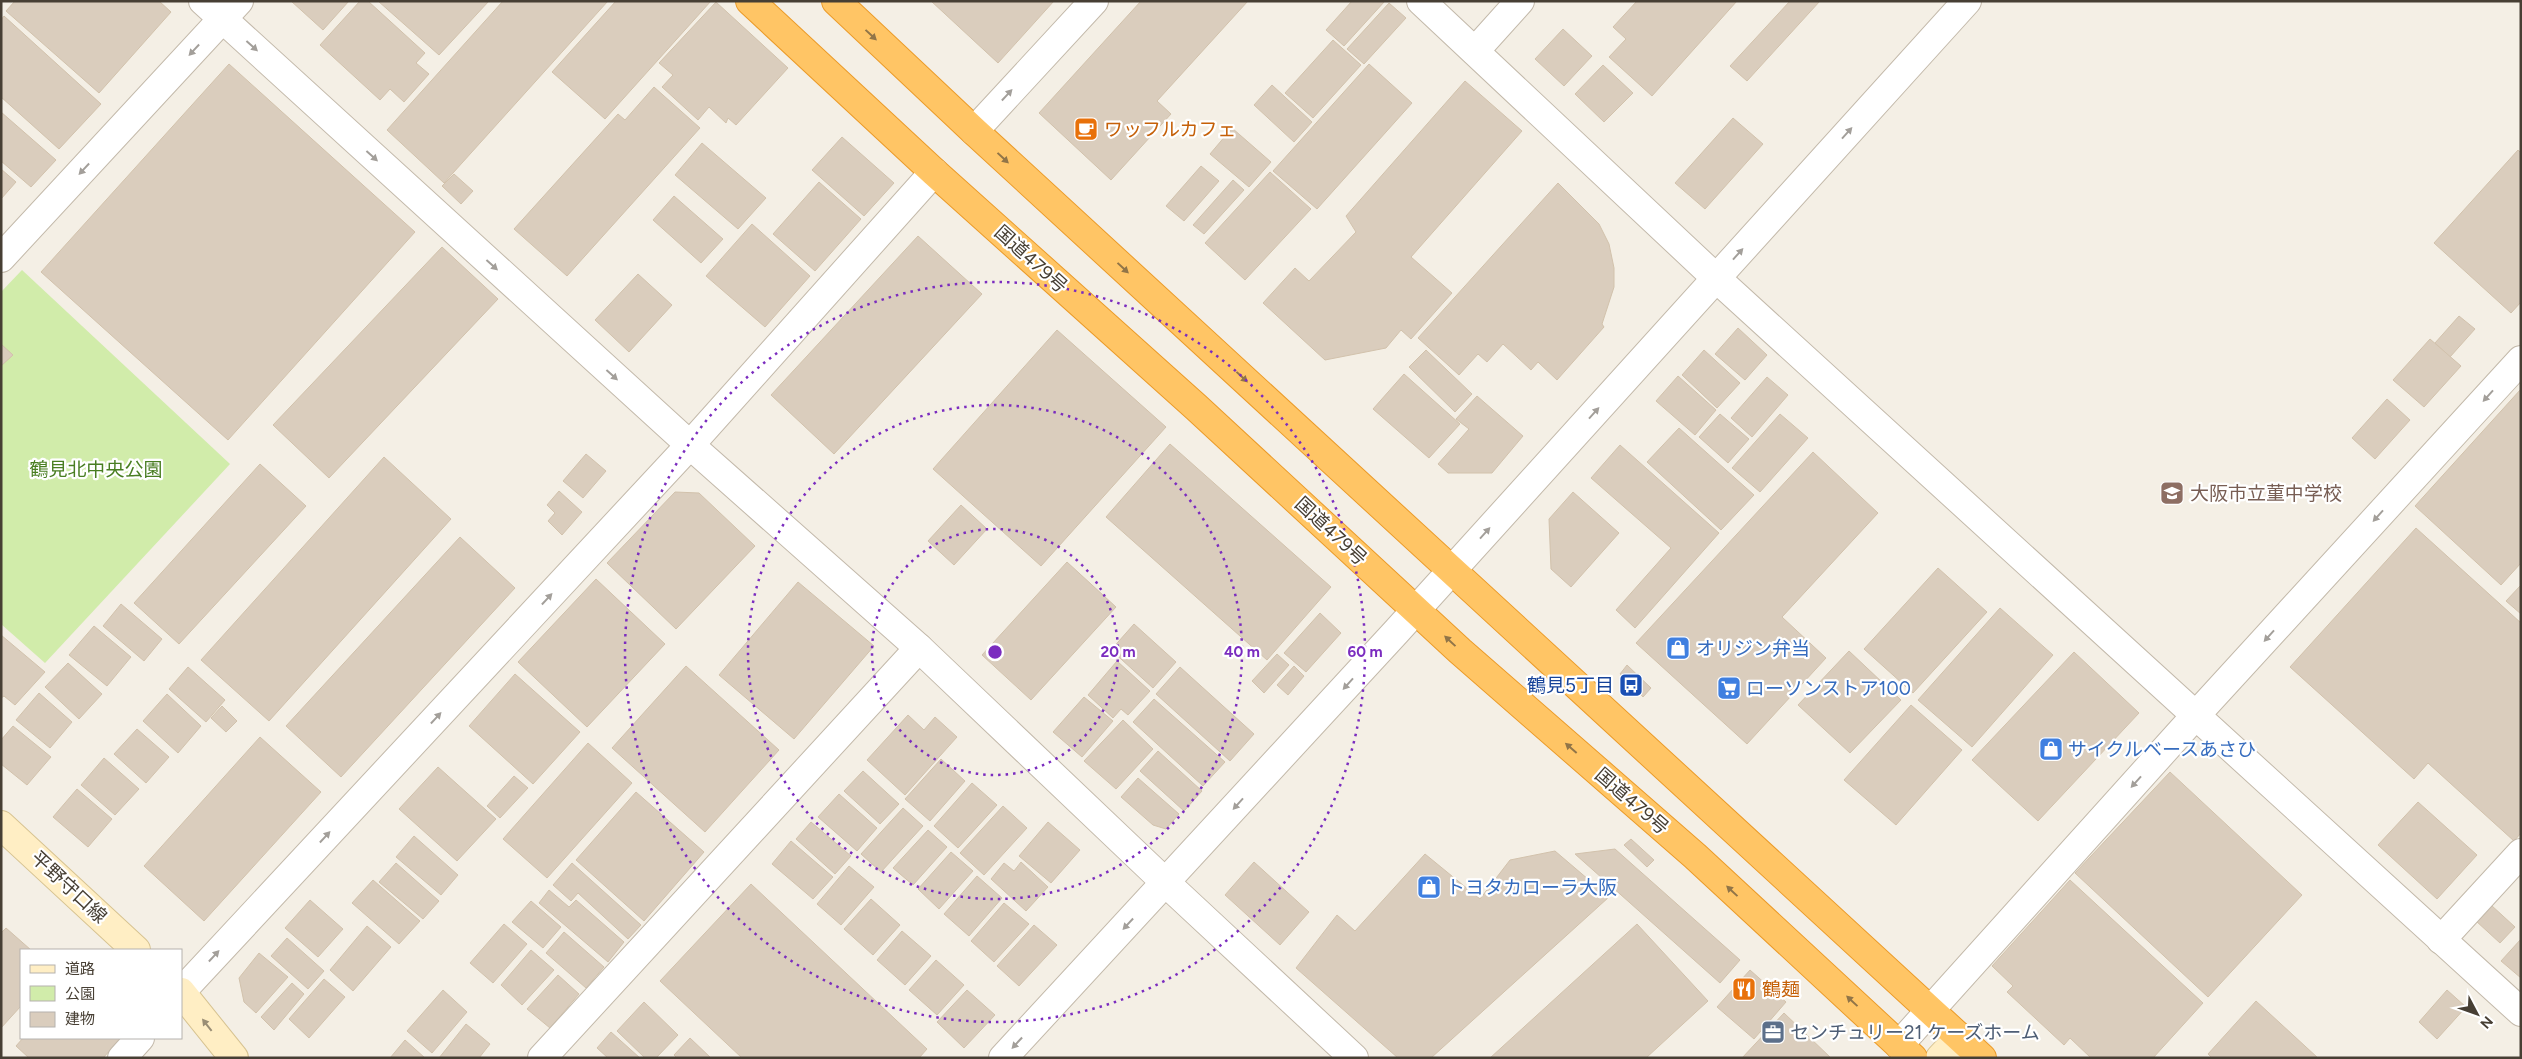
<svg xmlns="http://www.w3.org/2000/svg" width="2522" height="1059" viewBox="0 0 2522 1059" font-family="Figtree,'Noto Sans JP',sans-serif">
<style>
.green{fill:#d1ecaa}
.building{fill:#dacdbd;stroke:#d2c2ac}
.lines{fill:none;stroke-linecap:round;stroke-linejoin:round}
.street-casing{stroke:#c3b9aa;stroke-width:30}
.secondary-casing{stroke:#d7c391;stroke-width:30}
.highway-casing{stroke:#eb9b29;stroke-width:30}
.street{stroke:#fff;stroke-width:28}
.secondary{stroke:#ffeec4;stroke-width:28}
.highway{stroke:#ffc565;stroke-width:28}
.oneway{fill:#917548}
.oneway2{fill:#a39f9a}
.oneway3{fill:#9a8e75}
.ring{fill:none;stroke:#7b2cbf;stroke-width:2.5;stroke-dasharray:2.5 5}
.labels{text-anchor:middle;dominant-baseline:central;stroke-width:4.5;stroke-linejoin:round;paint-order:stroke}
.food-label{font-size:19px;fill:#c56008;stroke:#fff;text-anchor:start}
.street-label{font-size:19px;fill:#473f34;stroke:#fff}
.park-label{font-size:19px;fill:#497e22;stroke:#fff}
.education-label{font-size:19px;fill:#785e54;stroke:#fff;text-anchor:start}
.shop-label{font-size:19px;fill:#366cbe;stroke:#fff;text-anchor:start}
.transit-label{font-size:19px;fill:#164399;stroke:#fff;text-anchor:end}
.service-label{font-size:19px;fill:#4e5e75;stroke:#fff;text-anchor:start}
.centre{fill:#7b2cbf;stroke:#fff;stroke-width:2.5}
.ring-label{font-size:15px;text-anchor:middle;font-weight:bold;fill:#7b2cbf;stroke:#fff;stroke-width:4.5;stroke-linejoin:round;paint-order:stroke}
</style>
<rect width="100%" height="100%" fill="#f4efe5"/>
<!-- green -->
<polygon class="green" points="22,270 230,464 45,663 1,624 1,292"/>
<!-- building -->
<g class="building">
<polygon points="15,1 159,1 171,12 99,93 6,11"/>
<polygon points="291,1 349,1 323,30"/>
<polygon points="360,1 368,1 425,53 416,63 429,74 404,102 390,89 380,100 320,45"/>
<polygon points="378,1 489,1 439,55"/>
<polygon points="503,1 608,1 444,183 387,130"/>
<polygon points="616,1 711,1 605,119 552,72"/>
<polygon points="931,1 1054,1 998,63"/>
<polygon points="1141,1 1248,1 1157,101 1171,114 1111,180 1039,113"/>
<polygon points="1352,1 1385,1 1344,46 1326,30"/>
<polygon points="1637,1 1737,1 1652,96 1609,57 1626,39 1613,27"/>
<polygon points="1790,1 1820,1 1747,81 1730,66"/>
<polygon points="716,2 788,68 736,125 728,118 726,123 709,107 698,120 662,87 673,75 659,63"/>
<polygon points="1389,3 1406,18 1364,64 1347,49"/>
<polygon points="4,16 101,104 59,149 1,97 1,20"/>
<polygon points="1563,29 1592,56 1564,86 1535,59"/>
<polygon points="1333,40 1361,65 1313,118 1285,93"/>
<polygon points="229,64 415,232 228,440 41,272"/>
<polygon points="1369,64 1412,103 1317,209 1273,171"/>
<polygon points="1603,65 1633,93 1604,122 1575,94"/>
<polygon points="1465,81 1522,131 1411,257 1452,293 1411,339 1401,330 1386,348 1325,360 1263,303 1295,268 1309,281 1356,232 1346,216"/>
<polygon points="1272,85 1312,122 1294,142 1254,105"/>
<polygon points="654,87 700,128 567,276 514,229 618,114 625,120"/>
<polygon points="1,112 56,160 31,187 1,161"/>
<polygon points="1733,118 1763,144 1705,209 1675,183"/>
<polygon points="1232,128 1271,162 1249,187 1210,154"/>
<polygon points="842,137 894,183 864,216 812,170"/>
<polygon points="702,143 766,198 738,229 675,175"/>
<polygon points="2518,150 2521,153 2521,302 2511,313 2434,243"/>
<polygon points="1201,166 1219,181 1184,221 1166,206"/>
<polygon points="1,169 16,182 1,199"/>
<polygon points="1270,172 1311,209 1245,280 1205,243"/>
<polygon points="454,174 473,191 461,204 442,186"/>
<polygon points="1233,180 1244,190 1204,234 1193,225"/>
<polygon points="819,182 861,219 815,271 773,234"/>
<polygon points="1558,183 1599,224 1609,244 1614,268 1614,287 1602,324 1604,327 1557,380 1538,362 1531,370 1503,344 1487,362 1478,354 1459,375 1418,338"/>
<polygon points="674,196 723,239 701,263 653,220"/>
<polygon points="752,224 810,276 765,327 706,276"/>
<polygon points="918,236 982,294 834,454 771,395"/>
<polygon points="442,247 498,299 329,478 273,425"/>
<polygon points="638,274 672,305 629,352 595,320"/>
<polygon points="2459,316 2475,329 2450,357 2435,343"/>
<polygon points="1738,328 1767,355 1745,380 1715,354"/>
<polygon points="1057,330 1166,427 1041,566 933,469"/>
<polygon points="2430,339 2461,366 2424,407 2393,380"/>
<polygon points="1,344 13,355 1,366"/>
<polygon points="1426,350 1472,394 1455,412 1409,367"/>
<polygon points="1704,350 1740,383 1717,408 1682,375"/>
<polygon points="1404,374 1460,424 1429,458 1373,409"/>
<polygon points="1678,376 1716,410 1695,435 1656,401"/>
<polygon points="1767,377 1788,395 1752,437 1731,418"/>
<polygon points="2521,389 2521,563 2501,585 2415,506"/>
<polygon points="1477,396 1523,436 1492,473 1448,473 1438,464 1469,429 1456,419"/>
<polygon points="2387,399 2410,420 2375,459 2352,438"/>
<polygon points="1720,414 1749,439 1728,463 1699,437"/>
<polygon points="1780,414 1808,438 1760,492 1732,468"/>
<polygon points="1679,428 1754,495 1721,530 1647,462"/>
<polygon points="1170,444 1331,587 1267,660 1106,517"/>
<polygon points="1620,445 1719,533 1635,628 1616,610 1671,548 1591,478"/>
<polygon points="1813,452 1878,513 1782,617 1826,658 1747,744 1636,643"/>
<polygon points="586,454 606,471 583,498 563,481"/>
<polygon points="384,457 451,519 269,721 201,660"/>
<polygon points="260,464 306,506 179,644 134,603"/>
<polygon points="559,491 582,512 562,535 548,521 555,513 547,505"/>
<polygon points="675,492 699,493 755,546 676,629 607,563"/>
<polygon points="1573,492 1619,533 1571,587 1551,569 1549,519"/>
<polygon points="961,505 987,529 954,565 928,541"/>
<polygon points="2416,528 2521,623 2521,833 2514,841 2428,763 2414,779 2290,667"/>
<polygon points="460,537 515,588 341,777 286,726"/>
<polygon points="1067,562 1116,607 1031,700 982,655"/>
<polygon points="1938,568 1987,612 1913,693 1864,649"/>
<polygon points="596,579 665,644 587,727 518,662"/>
<polygon points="798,582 874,646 794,739 719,675"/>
<polygon points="2521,585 2521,614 2506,601"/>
<polygon points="121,604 162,639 144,661 103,626"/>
<polygon points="2000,608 2053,655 1972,747 1918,700"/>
<polygon points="1320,613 1341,633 1306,672 1284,653"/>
<polygon points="1134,624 1176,662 1153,688 1111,650"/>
<polygon points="94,626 131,657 107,686 69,655"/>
<polygon points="1,635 45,672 15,705 4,696 1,698"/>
<polygon points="1849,651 1901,700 1850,753 1798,705"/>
<polygon points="2074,652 2139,713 2038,821 1972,760"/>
<polygon points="1277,654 1289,665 1264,693 1252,681"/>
<polygon points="1117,661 1150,691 1128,715 1121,709 1113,718 1088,695"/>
<polygon points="68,663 102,694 79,719 45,687"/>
<polygon points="1627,665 1651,688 1643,697 1620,674"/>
<polygon points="686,666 779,750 705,832 612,748"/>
<polygon points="1294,666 1304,676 1288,695 1277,685"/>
<polygon points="188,667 225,700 206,722 169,689"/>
<polygon points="1180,667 1254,734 1230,761 1156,694"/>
<polygon points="515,674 580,732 533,784 469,726"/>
<polygon points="39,693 72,722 50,748 16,720"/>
<polygon points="167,694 201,726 178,753 143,721"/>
<polygon points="1084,697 1113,721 1082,757 1053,732"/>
<polygon points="1154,699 1225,762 1203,786 1133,722"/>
<polygon points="1911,705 1962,750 1896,825 1844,780"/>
<polygon points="222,706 237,721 226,732 211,718"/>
<polygon points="908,715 924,730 935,717 957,737 905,795 867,760"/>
<polygon points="1123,720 1153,749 1116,789 1084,761"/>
<polygon points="13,726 51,757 27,785 1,764 1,740"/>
<polygon points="137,729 169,757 146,783 114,754"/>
<polygon points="260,737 321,792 204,921 144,866"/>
<polygon points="588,743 632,783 547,878 503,839"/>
<polygon points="1158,751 1202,791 1184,811 1140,771"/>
<polygon points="104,758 139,789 115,815 81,785"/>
<polygon points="941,759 965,781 930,821 905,799"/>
<polygon points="438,767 496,819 457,861 399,809"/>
<polygon points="863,771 899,804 880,824 844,791"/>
<polygon points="2170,772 2302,895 2208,997 2075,873"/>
<polygon points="514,776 528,788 500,818 487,806"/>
<polygon points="1138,778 1179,814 1166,829 1153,825 1121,797"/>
<polygon points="972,783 997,805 958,848 934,826"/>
<polygon points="77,789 112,819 88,847 53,817"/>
<polygon points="636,792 704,852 644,921 576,860"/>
<polygon points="839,794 877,828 857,851 818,817"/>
<polygon points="2418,802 2477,855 2437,899 2378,845"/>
<polygon points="1003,806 1027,828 984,875 960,853"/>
<polygon points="903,808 923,826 881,872 861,854"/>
<polygon points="811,822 851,856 835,874 796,839"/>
<polygon points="1048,822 1080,850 1051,883 1019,856"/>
<polygon points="928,830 947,847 913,885 893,868"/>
<polygon points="414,836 458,875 441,895 396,857"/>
<polygon points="1631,839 1654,860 1647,867 1624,845"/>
<polygon points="791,841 833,877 813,899 772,864"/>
<polygon points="1615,849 1740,960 1720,983 1575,854"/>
<polygon points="1555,851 1609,897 1431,1058 1398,1058 1296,968 1337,915 1355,931 1425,854 1480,899 1510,860"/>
<polygon points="951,852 973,871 939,909 918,889"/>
<polygon points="1021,862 1048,887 1026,911 991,879 1004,863 1014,871"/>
<polygon points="1254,862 1309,912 1280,945 1225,895"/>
<polygon points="396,863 439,901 423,919 379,882"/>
<polygon points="572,863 641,925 628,939 578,893 571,901 553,885"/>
<polygon points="849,866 874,887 841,925 817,904"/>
<polygon points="977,876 1002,898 969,936 944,914"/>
<polygon points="373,880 420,921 399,944 352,903"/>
<polygon points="2070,880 2203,1003 2153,1058 2091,1058 2070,1038 2064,1045 2007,992 2013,986 1992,966"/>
<polygon points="751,884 927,1049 919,1058 742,1058 660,981"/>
<polygon points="549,890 569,907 576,900 624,942 608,962 539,903"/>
<polygon points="871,899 900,925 873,955 844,929"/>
<polygon points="310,900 343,929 318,957 285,928"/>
<polygon points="531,901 561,927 543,948 512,922"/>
<polygon points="1004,903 1029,924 994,962 971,941"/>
<polygon points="2491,905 2515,927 2500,943 2476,921"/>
<polygon points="504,924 527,944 493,983 470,963"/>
<polygon points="1637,924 1708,1001 1646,1058 1490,1058"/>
<polygon points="1034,925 1057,945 1019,986 997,966"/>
<polygon points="367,926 391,947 353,991 330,970"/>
<polygon points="6,928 31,950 21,950 21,1006 1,1028 1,933"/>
<polygon points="902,931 931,956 905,985 877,960"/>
<polygon points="564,932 604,967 586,988 546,953"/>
<polygon points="287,938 324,971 308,989 271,956"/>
<polygon points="2521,939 2521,978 2501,961"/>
<polygon points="531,950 554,970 522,1005 501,985"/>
<polygon points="259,953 288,977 256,1013 244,1002 239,978"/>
<polygon points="936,960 964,985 937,1015 909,990"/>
<polygon points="1750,970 1786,1002 1754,1039 1717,1007"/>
<polygon points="558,975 579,994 550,1028 527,1009"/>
<polygon points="324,979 345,997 309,1038 289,1019"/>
<polygon points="292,983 304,994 274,1030 261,1017"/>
<polygon points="443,990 467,1012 432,1053 407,1031"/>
<polygon points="967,990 995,1015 964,1048 937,1022"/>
<polygon points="2447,990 2466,1007 2437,1039 2419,1022"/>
<polygon points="2256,1001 2318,1058 2212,1058 2208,1054"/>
<polygon points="644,1002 678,1035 656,1058 645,1058 617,1031"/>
<polygon points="1784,1013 1831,1058 1742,1058"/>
<polygon points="466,1024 490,1044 479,1058 439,1058"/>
<polygon points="611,1032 640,1058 608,1058 597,1048"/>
<polygon points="23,1038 121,1038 103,1058 29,1058 16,1046"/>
<polygon points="690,1038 711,1058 677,1058 674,1055"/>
<polygon points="405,1040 425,1058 390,1058"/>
</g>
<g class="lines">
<!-- street casing -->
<g class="street-casing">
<g id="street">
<polyline points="203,1 690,445 919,648 1166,883 1354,1058"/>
<polyline points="1421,1 1716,278 2521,1012"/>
<polyline points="1475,51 1520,1"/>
<polyline points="974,131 1094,1"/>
<polyline points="1,258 239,1"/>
<polyline points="2441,940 2521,853"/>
<polyline points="181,992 690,445 934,172"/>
<polyline points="1899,1045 2196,715 2521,360"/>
<polyline points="122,1058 140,1038"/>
<polyline points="542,1058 919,648"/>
<polyline points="1003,1058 1396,632 1967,1"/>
</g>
</g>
<!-- secondary casing -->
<g class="secondary-casing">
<g id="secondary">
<polyline points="1,825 136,950"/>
<polyline points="181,992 234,1058"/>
<polyline points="1940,1058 1960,1037"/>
</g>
</g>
<!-- highway casing -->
<g class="highway-casing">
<g id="highway">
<polyline points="750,1 934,172 1196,407 1460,651 1695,856 1913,1058"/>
<polyline points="836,1 974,131 1982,1058"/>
</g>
</g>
<!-- street -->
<use href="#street" class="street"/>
<!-- secondary -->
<use href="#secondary" class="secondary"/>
<!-- highway -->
<use href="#highway" class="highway"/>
</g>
<!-- one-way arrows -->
<defs><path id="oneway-solid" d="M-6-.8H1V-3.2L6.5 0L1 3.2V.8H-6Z" transform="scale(1.25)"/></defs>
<g class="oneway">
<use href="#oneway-solid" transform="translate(871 35) rotate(43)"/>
<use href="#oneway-solid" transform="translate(1003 158) rotate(43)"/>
<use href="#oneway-solid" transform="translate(1123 268) rotate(43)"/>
<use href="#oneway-solid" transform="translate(1242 377) rotate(43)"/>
<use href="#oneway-solid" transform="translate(1450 641) rotate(-137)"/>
<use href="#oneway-solid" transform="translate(1571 748) rotate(-139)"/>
<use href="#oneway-solid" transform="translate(1732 891) rotate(-137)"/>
<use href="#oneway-solid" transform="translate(1852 1001) rotate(-137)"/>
</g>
<g class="oneway2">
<use href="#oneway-solid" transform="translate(252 46) rotate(42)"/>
<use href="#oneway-solid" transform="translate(194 50) rotate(133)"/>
<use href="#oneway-solid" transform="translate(1007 95) rotate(-47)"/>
<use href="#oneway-solid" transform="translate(1847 133) rotate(-48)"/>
<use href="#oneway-solid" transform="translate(372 156) rotate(42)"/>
<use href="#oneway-solid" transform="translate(84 169) rotate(133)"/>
<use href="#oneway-solid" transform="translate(1738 254) rotate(-48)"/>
<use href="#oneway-solid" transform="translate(492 265) rotate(42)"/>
<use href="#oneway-solid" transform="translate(612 375) rotate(42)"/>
<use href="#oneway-solid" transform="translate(2488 396) rotate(132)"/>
<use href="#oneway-solid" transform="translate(1594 413) rotate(-48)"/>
<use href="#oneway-solid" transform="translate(2378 516) rotate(132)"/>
<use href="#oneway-solid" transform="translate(1485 533) rotate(-48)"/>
<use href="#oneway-solid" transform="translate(547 599) rotate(-47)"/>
<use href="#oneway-solid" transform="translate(2269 636) rotate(132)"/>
<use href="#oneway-solid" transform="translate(1348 684) rotate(132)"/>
<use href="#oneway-solid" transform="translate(436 718) rotate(-47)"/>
<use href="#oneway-solid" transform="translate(2136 782) rotate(132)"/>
<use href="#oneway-solid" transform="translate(1238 804) rotate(132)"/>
<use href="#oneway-solid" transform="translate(325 837) rotate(-47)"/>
<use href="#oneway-solid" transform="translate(1128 924) rotate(133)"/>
<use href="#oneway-solid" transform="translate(214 956) rotate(-47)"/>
<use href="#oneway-solid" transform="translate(1017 1043) rotate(133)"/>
</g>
<use class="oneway3" href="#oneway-solid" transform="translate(207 1025) rotate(-128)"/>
<!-- distance rings -->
<g class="ring">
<circle cx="995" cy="652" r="123"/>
<circle cx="995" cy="652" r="247"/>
<circle cx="995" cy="652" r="370"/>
</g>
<!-- icons -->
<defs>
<g id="cafe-square" transform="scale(1.25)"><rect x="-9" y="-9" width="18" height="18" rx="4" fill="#e8710a" stroke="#fff"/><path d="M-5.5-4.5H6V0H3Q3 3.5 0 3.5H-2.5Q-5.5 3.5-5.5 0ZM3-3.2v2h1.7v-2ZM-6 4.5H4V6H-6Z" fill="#fff"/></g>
<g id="school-square" transform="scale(1.25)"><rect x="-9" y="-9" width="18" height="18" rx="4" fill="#8d6e63" stroke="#fff"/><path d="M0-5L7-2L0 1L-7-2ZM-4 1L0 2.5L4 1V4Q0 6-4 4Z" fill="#fff"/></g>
<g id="shop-square" transform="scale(1.25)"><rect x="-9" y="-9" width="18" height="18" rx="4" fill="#3f7fe0" stroke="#fff"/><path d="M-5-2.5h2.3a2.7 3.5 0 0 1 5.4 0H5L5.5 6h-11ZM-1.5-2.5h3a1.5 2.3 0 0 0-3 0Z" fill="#fff"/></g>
<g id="bus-square" transform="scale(1.25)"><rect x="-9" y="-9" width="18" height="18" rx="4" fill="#1a4fb4" stroke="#fff"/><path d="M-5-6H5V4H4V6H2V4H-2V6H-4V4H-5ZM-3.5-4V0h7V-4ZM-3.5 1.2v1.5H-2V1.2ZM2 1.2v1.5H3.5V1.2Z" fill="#fff"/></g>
<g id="supermarket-square" transform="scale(1.25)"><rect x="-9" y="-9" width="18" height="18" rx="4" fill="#3f7fe0" stroke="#fff"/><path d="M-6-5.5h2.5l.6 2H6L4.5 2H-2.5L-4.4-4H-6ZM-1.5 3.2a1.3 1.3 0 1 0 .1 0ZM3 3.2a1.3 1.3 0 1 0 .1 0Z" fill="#fff"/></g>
<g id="restaurant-square" transform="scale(1.25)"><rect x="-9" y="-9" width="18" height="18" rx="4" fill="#e8710a" stroke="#fff"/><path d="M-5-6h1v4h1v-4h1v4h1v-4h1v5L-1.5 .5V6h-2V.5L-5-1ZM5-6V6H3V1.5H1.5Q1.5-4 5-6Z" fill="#fff"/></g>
<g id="office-square" transform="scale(1.25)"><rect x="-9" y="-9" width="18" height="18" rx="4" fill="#5c6f8a" stroke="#fff"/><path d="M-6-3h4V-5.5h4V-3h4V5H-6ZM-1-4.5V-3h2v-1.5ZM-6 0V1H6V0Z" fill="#fff"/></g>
</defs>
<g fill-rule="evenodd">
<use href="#cafe-square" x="1086" y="129"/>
<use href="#school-square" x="2172" y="493"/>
<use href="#shop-square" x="1678" y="648"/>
<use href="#bus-square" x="1631" y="685"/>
<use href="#supermarket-square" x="1729" y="688"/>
<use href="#shop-square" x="2051" y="749"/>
<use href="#shop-square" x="1429" y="887"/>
<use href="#restaurant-square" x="1744" y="989"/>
<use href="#office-square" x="1773" y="1032"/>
</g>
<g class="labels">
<!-- food labels -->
<g class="food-label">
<text x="1104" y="129">ワッフルカフェ</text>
<text x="1762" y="989">鶴麺</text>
</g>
<!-- street labels -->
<g class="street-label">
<text transform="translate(1031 259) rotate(42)">国道479号</text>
<text transform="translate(1331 531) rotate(43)">国道479号</text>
<text transform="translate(1632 801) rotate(41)">国道479号</text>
<text transform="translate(69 887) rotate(43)">平野守口線</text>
</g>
<!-- park labels -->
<g class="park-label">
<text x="96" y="469">鶴見北中央公園</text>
</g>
<!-- education labels -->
<g class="education-label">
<text x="2190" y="493">大阪市立菫中学校</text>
</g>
<!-- shop labels -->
<g class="shop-label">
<text x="1696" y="648">オリジン弁当</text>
<text x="1746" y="688">ローソンストア100</text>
<text x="2068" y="749">サイクルベースあさひ</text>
<text x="1446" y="887">トヨタカローラ大阪</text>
</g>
<!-- transit labels -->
<g class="transit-label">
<text x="1614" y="685">鶴見5丁目</text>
</g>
<!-- service labels -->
<g class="service-label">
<text x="1790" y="1032">センチュリー21 ケーズホーム</text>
</g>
</g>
<circle cx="995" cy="652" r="8" class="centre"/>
<g class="ring-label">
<text x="1118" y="657">20 m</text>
<text x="1242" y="657">40 m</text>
<text x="1365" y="657">60 m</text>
</g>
<!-- border -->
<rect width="2522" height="1059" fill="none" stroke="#473f34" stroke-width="5"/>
<!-- legend -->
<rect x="20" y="949" width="162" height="90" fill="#ffffff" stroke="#b5b2ae"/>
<rect x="30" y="965" width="25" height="8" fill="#ffeec4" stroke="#b5b2ae"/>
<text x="65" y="974" font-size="15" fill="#473f34">道路</text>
<rect x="30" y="986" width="25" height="15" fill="#d1ecaa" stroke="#b5b2ae"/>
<text x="65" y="999" font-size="15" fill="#473f34">公園</text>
<rect x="30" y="1012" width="25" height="15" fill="#dacdbd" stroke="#b5b2ae"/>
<text x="65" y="1024" font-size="15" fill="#473f34">建物</text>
<!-- north arrow -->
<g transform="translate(2477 1014) rotate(131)" stroke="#ffffff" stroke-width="4" paint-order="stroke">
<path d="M0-4L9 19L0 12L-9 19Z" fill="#473f34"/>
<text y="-8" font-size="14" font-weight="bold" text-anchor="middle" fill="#473f34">N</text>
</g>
</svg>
